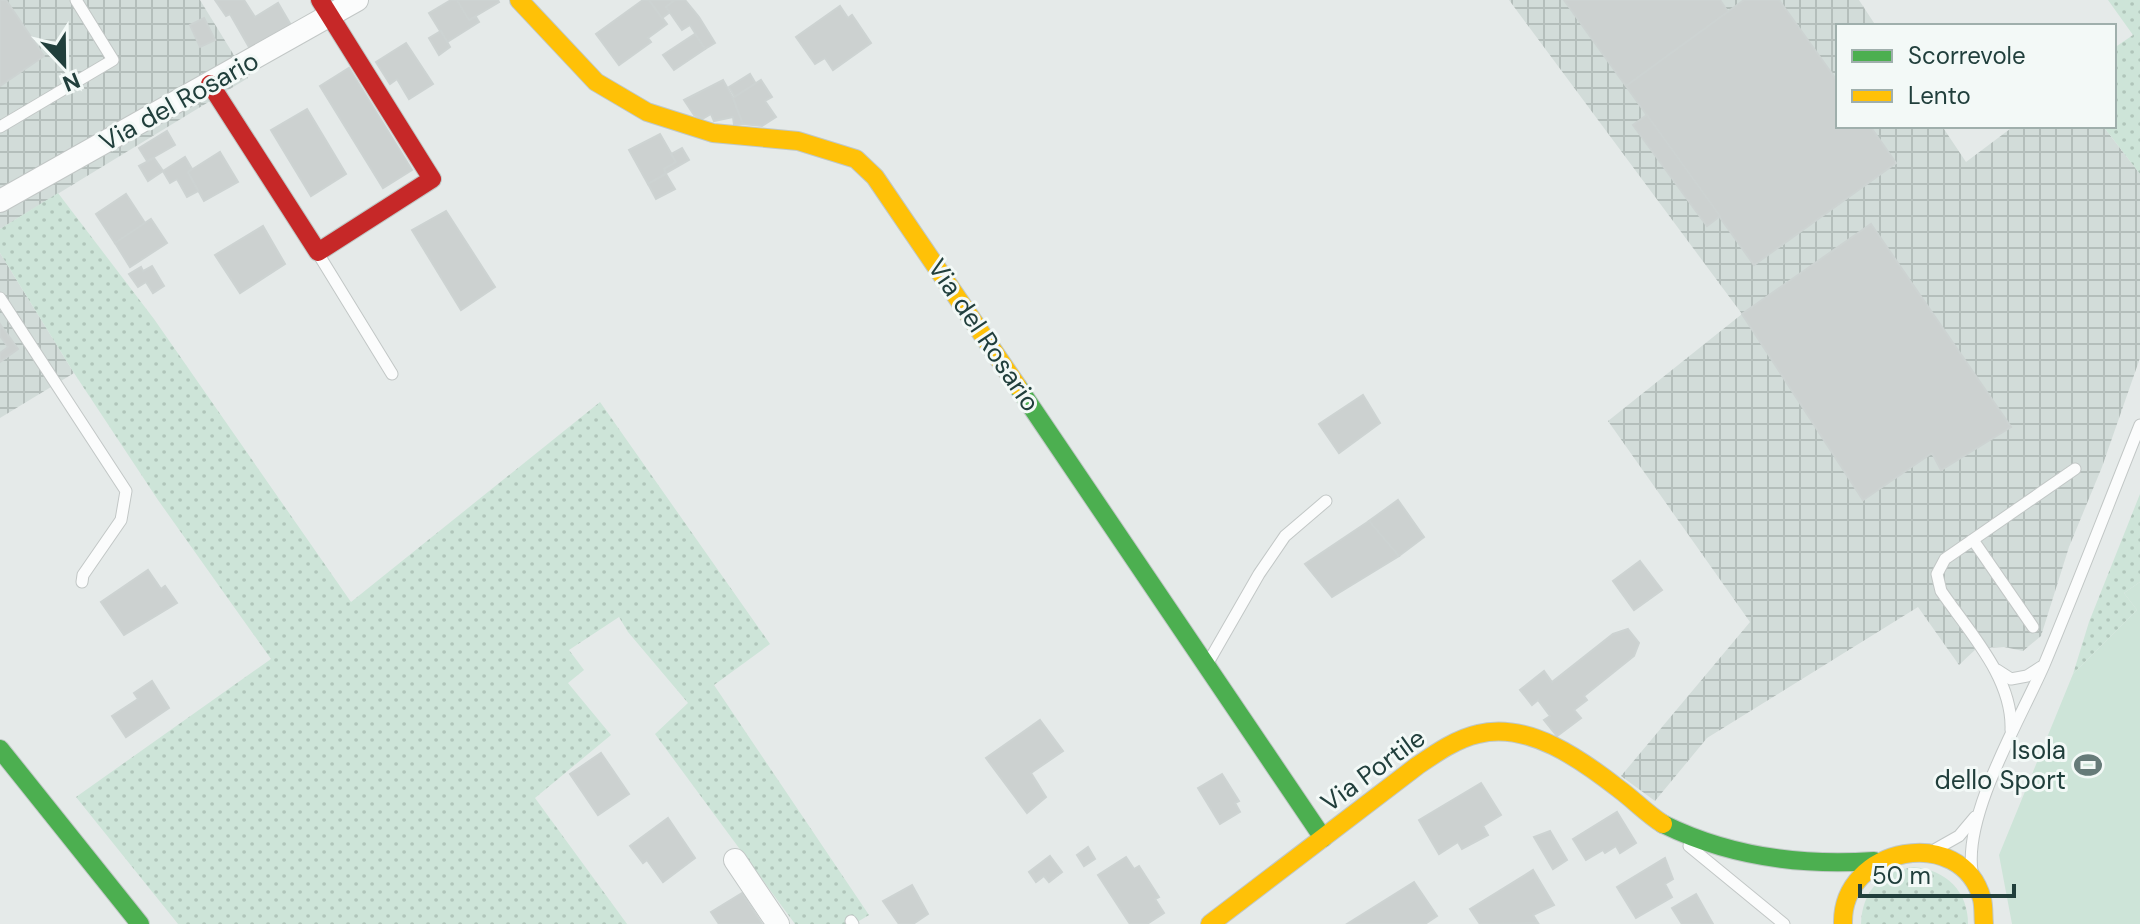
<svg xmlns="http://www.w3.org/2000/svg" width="2140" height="924" viewBox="0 0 2140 924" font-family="'DM Sans',sans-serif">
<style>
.industrial{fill:url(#industrial-grid)}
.grass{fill:url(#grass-dots)}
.pitch{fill:#cde4d8}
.building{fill:#ccd1d0;stroke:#cdd3d2;stroke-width:2}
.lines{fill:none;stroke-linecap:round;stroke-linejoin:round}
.lane-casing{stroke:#c2c7c6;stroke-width:13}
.street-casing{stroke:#c2c7c6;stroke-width:24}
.fast-casing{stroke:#c0c8c6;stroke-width:20}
.slow-casing{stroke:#c0c8c6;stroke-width:20}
.jam-casing{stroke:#c0c8c6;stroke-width:20}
.lane{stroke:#fbfcfc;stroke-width:11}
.street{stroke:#fbfcfc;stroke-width:22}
.fast{stroke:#4caf50;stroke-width:18}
.slow{stroke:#ffc107;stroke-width:18}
.jam{stroke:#c62828;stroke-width:18}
.labels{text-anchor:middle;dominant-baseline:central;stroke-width:6;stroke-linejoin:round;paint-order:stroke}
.street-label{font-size:26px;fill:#213f3c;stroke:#f3f9f7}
.poi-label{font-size:26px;fill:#213f3c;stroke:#f3f9f7;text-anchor:end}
</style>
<defs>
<pattern id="industrial-grid" width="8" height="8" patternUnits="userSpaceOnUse" patternTransform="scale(2)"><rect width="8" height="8" fill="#d2dcd9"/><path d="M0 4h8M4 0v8" fill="none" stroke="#b4bebb"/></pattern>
<pattern id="grass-dots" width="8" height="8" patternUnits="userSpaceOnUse" patternTransform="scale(2)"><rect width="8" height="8" fill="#cde4d8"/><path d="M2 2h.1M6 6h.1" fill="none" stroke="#b0c5ba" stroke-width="1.8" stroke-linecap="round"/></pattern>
</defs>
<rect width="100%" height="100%" fill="#e5eae9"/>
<!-- industrial -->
<g class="industrial">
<polygon points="0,0 200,0 248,78 0,229"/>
<polygon points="1509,0 1859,0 1876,26 1838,26 1838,126 1942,126 1966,162 2014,126 2103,126 2140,174 2140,358 2102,467 2069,547 2041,636 2023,651 2004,647 1977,648 1959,665 1918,607 1707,738 1655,801 1621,776 1750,622 1608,421 1742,314"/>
<polygon points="0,253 74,373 0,418"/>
</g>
<!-- grass -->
<g class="grass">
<polygon points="2108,0 2140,0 2140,174 2103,126 2114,126 2114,48 2133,35"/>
<polygon points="58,193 154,319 351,602 600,402 770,644 714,685 869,915 854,924 795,924 655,734 688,703 628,632 619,617 569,650 584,670 568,683 611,735 535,798 627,924 178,924 76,797 271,659 158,500 74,373 0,253 0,229"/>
<polygon points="2140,494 2140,582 2124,593 2137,610 2073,674 2089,622"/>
<path d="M1914,867c32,3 54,24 54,57h-107c1,-33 20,-53 53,-57z"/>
</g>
<!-- pitch -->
<polygon class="pitch" points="2140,582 2140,924 2012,924 1999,855 2073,674 2137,610 2124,593"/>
<!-- building -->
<g class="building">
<polygon points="0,0 6,0 44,56 0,86"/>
<polygon points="215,0 244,0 255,17 278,3 295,32 254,56 230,14 226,16"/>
<polygon points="451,0 457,0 469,20 476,17 479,22 447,42 429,13"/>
<polygon points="457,0 498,0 499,2 469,20"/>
<polygon points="643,0 649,0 667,24 648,38 651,42 619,65 596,34"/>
<polygon points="649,0 675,0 666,7 670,12 662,18"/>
<polygon points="675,0 685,0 699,17 715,43 705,49 690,25 682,30 666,7"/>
<polygon points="1564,0 1720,0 1728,12 1626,86"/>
<polygon points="1744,0 1779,0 1838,82 1838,126 1870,126 1896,163 1754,265 1626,86"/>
<polygon points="840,6 848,18 852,15 871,43 833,70 825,58 815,64 796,37"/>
<polygon points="204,18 215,40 200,47 190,25"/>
<polygon points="441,31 450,47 439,55 429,38"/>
<polygon points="695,34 705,49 674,70 663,55"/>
<polygon points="406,43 433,84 409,99 397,79 390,84 376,62"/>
<polygon points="349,68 412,170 383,188 320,86"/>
<polygon points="750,74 756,84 735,97 729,87"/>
<polygon points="723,80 733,98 743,124 734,125 733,117 714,121 711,114 702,119 694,115 684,100"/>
<polygon points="761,80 772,97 765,101 776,117 762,126 743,124 733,98"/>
<polygon points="307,109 346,174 311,196 271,130"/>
<polygon points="1647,115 1720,216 1707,226 1633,125"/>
<polygon points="167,131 175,145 147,161 139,148"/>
<polygon points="660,134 676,162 664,169 666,173 648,184 629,150"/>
<polygon points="682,148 689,160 666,173 664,169 676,162 671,154"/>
<polygon points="220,152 238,182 204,201 188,172"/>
<polygon points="185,157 192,169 188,172 198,191 187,197 177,179 170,183 163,171"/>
<polygon points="154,158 163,171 148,181 139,166"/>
<polygon points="666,174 675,189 656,199 648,184"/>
<polygon points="126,194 145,223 115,243 96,214"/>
<polygon points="446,211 495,287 461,310 412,230"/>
<polygon points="151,219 167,243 130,267 115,243"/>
<polygon points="1871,224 2011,427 1941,470 1932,453 1863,500 1742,314"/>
<polygon points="263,226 285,264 240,293 215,255"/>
<polygon points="152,266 164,286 153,293 146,282 138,287 129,274 141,267 143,271"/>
<polygon points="0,324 18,349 0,362 0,353 8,347 0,336"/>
<polygon points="1363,395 1380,423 1339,453 1319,424"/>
<polygon points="1398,500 1424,537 1399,556 1369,521"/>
<polygon points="1369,521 1399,556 1332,597 1305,564"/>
<polygon points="1640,561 1662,590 1634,610 1613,581"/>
<polygon points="148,570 161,589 165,586 177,603 124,635 101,602"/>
<polygon points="1628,629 1639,643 1634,656 1584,696 1587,700 1574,710 1581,718 1557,736 1544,720 1550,716 1538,700 1532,705 1520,690 1544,671 1552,682 1613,634"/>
<polygon points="152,681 169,708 126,737 112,716 138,699 134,693"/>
<polygon points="1040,720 1063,751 1031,773 1046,797 1027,813 986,758"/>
<polygon points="601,753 629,794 598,815 570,774"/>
<polygon points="1222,774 1239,801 1235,803 1240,812 1220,824 1198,788"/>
<polygon points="1481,783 1501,815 1483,826 1488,835 1462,849 1458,842 1439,854 1419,820"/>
<polygon points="1617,812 1636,843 1620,853 1616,846 1605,853 1603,850 1586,860 1573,839"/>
<polygon points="668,818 695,858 663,882 647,860 643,863 630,846"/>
<polygon points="1550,831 1567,860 1553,869 1534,837"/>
<polygon points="1088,847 1095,859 1084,866 1077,855"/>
<polygon points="1050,856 1062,872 1049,882 1044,876 1036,882 1029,872"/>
<polygon points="1126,857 1134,869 1139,866 1159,897 1155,899 1164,913 1147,924 1130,924 1098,875"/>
<polygon points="1665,858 1673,879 1665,884 1672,897 1636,918 1617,887"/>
<polygon points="1533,870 1554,905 1533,915 1538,923 1480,924 1470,909"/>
<polygon points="1414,882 1437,916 1425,924 1347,924"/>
<polygon points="912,885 928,914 913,924 899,924 883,901"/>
<polygon points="742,893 762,924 719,924 711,912"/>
<polygon points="1696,894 1713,924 1682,924 1672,908"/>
</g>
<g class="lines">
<!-- lane casing -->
<g class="lane-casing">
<g id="lane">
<polyline points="0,127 113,60 76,0"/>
<polyline points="319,255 392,374"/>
<polyline points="0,298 126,491 121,520 83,575 82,582"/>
<polyline points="1973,540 2033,627"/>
<polyline points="1209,661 1259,574 1285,536 1326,501"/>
<polyline points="1997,670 2011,679 2027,676 2041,667"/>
<path d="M2011,730c2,-52 -42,-98 -70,-139l-4,-17 8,-15 130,-90"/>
<polyline points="1689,846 1784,924"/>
<polyline points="1936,849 1959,836 1975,817"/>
<path d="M1972,871c-8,-58 48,-151 72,-206 33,-79 64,-160 96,-240"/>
<polyline points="851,921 853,924"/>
</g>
</g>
<!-- street casing -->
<g class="street-casing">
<g id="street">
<polyline points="0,201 357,0"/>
<polyline points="735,860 778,924"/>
</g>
</g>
<!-- fast casing -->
<g class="fast-casing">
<g id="fast">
<polyline points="1018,387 1323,838"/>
<polyline points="0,749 140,924"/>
<path d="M1663,824c65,32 139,42 211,37"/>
</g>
</g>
<!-- slow casing -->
<g class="slow-casing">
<g id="slow">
<polyline points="519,0 596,82 647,112 713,133 798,141 856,159 875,177 1018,387"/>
<path d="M1210,924l207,-158c19,-13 39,-27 61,-32 50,-13 104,26 141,55 15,11 28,25 44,35"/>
<path d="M1843,924c-2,-78 119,-100 139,-25 2,8 1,17 2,25"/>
</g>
</g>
<!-- jam casing -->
<g class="jam-casing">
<polyline id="jam" points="210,84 318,252 432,179 320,0"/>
</g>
<!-- lane -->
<use href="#lane" class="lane"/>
<!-- street -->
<use href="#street" class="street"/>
<!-- fast -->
<use href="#fast" class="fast"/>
<!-- slow -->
<use href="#slow" class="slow"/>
<!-- jam -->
<use href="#jam" class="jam"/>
</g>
<!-- icons -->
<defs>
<g id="stadium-bare" transform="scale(2.16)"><path d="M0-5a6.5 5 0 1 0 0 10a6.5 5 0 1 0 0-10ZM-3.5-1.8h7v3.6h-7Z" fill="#667b79" stroke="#f3f9f7" stroke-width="2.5" paint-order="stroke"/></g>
</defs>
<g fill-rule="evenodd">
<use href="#stadium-bare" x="2088" y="765"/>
</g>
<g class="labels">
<!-- street labels -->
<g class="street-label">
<text transform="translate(179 101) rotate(-29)">Via del Rosario</text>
<text transform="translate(984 335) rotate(56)">Via del Rosario</text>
<text transform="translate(1373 770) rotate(-36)">Via Portile</text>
</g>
<!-- poi labels -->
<g class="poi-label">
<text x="2066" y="750">Isola<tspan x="2066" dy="30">dello Sport</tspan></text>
</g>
</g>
<!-- legend -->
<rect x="1836" y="24" width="280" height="104" fill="#f3f9f7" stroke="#9fafac" stroke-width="2"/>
<rect x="1852" y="50" width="40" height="12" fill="#4caf50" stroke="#9fafac" stroke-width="2"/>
<text x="1908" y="64" font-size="24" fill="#213f3c">Scorrevole</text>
<rect x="1852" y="90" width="40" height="12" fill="#ffc107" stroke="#9fafac" stroke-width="2"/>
<text x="1908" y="104" font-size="24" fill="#213f3c">Lento</text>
<!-- north arrow -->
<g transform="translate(64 64) rotate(158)" stroke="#f3f9f7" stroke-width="6" paint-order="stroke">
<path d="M0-6L14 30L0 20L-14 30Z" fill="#213f3c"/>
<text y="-12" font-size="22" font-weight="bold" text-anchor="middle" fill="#213f3c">N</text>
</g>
<!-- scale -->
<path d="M1860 884v12h154v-12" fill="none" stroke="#213f3c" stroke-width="4"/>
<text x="1872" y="884" font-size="24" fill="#213f3c" stroke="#f3f9f7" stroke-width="6" paint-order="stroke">50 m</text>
</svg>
